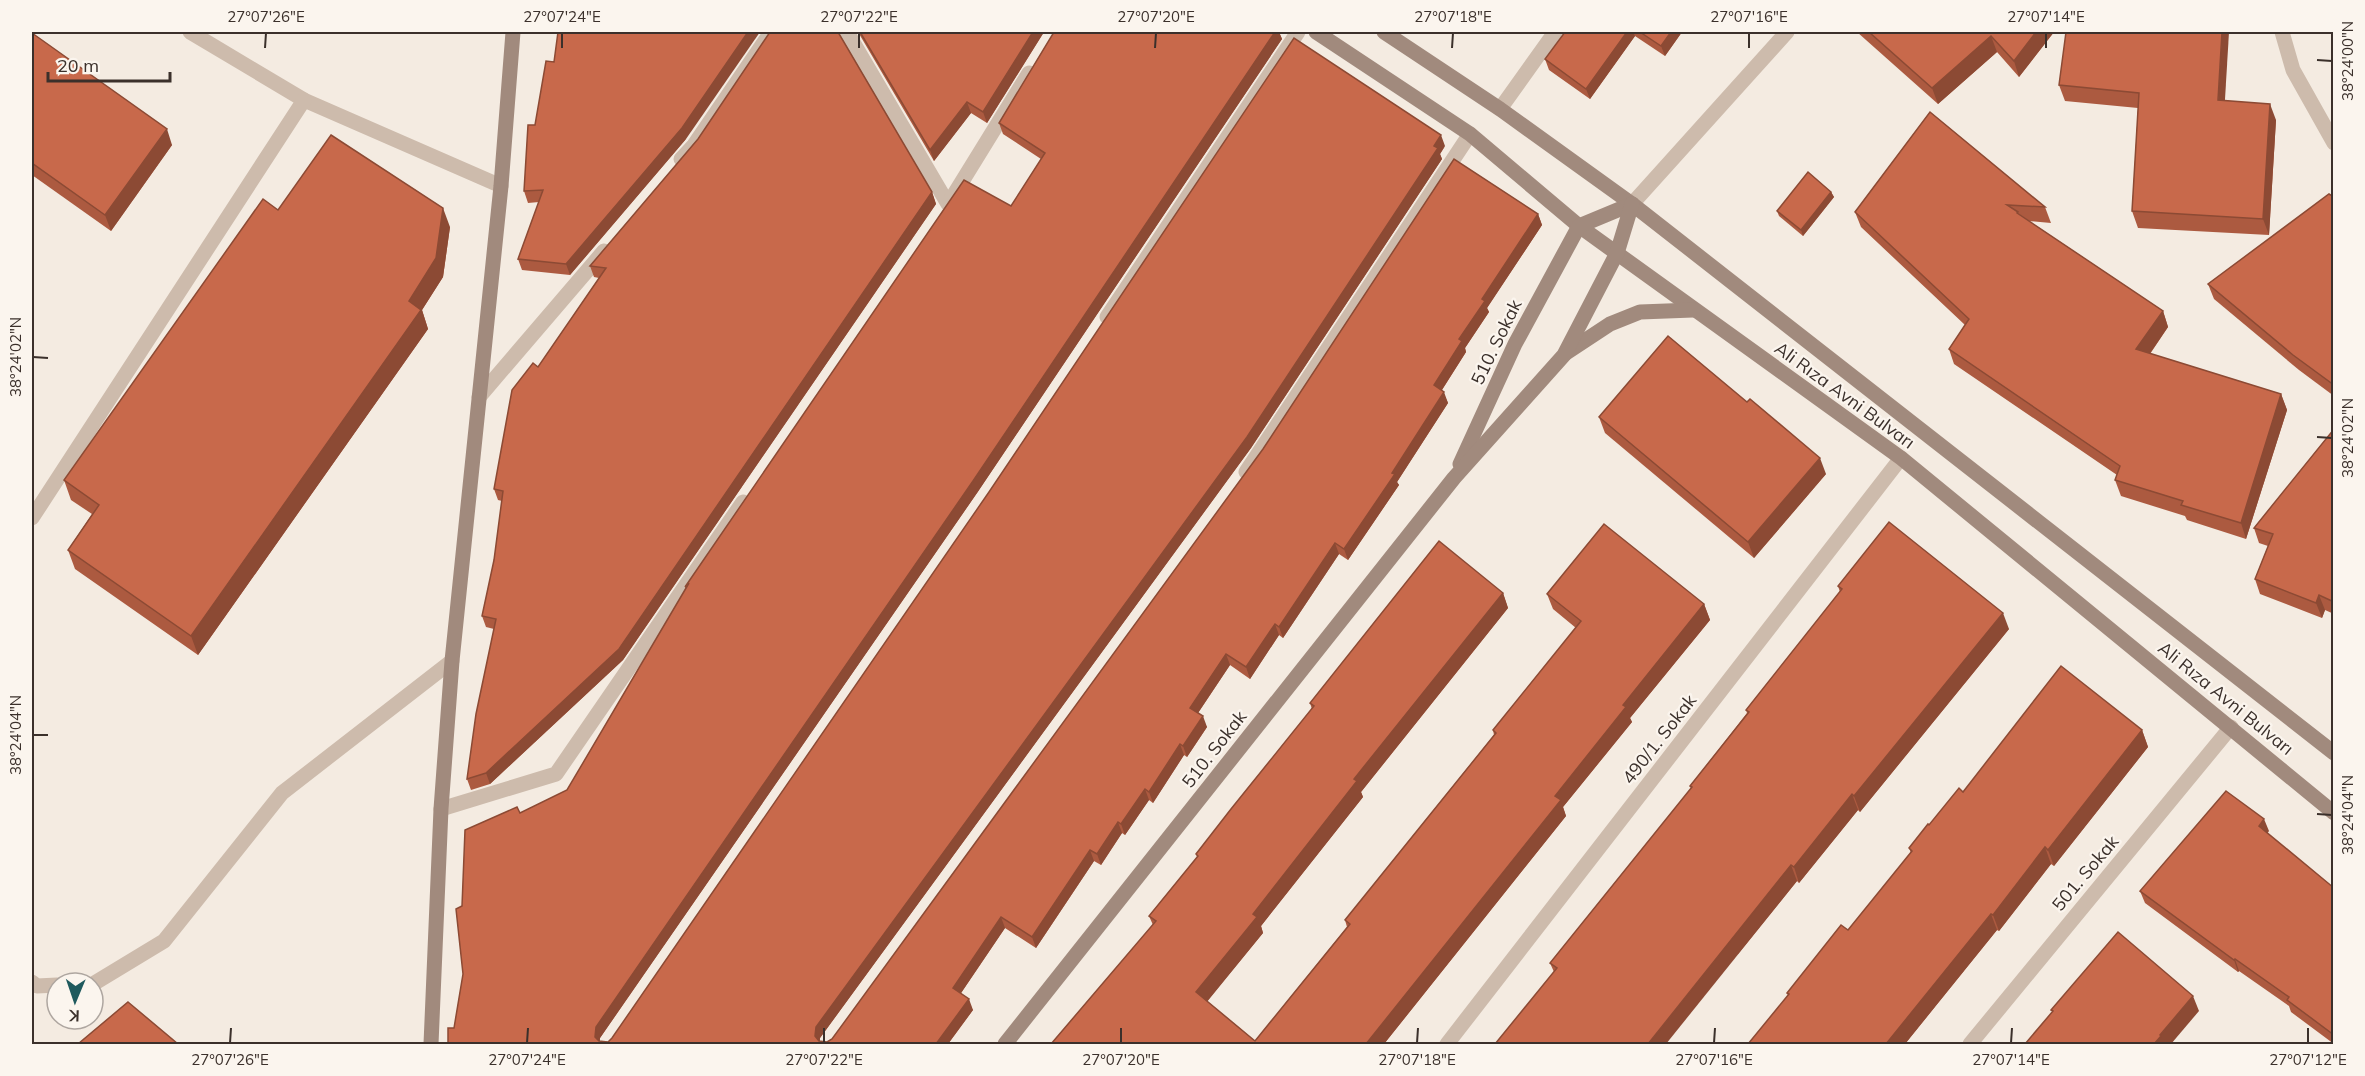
<svg xmlns="http://www.w3.org/2000/svg" width="2365" height="1076" viewBox="0 0 2365 1076" font-family="Mulish,sans-serif">
<style>
.lines{fill:none;stroke-linecap:round;stroke-linejoin:round}
.street{stroke:#cdbbac;stroke-width:15}
.secondary{stroke:#a18a7d;stroke-width:15}
.wall{fill:#ac5a40}
.shaded-wall{fill:#8c4a34}
.building{fill:#c8694b;stroke:#8c4a34;stroke-width:1.5}
.ticks{fill:none;stroke:#3b302b;stroke-width:2}
.labels{text-anchor:middle;dominant-baseline:central;stroke-width:4.5;stroke-linejoin:round;paint-order:stroke}
.street-label{font-size:18px;fill:#3b302b;stroke:#fbf5ee}
.neatline{fill:none;stroke:#3b302b;stroke-width:2}
.ticks-label{font-size:15px;text-anchor:middle;fill:#3b302b}
</style>
<rect width="100%" height="100%" fill="#f4ebe1"/>
<g class="lines">
<!-- street -->
<g class="street">
<polyline points="190,32 304,100 501,186"/>
<polyline points="847,32 948,204"/>
<polyline points="2282,32 2293,70 2334,143"/>
<polyline points="1500,109 1555,32"/>
<polyline points="681,159 694,145 771,32"/>
<polyline points="950,201 1029,73"/>
<polyline points="1632,204 1787,32"/>
<polyline points="1107,317 1298,32"/>
<polyline points="479,397 604,251"/>
<polyline points="1246,472 1470,134"/>
<polyline points="32,518 304,100"/>
<polyline points="441,809 556,774 743,502"/>
<polyline points="32,982 37,986 57,985"/>
<polyline points="93,984 164,941 282,793 452,661"/>
<polyline points="1447,1044 1901,458"/>
<polyline points="1970,1044 2231,727"/>
</g>
<!-- secondary -->
<g class="secondary">
<polyline points="1316,32 1470,134 1579,226 1901,458 2334,813"/>
<polyline points="1384,32 1500,109 1632,204 2334,753"/>
<polyline points="1566,353 1610,324 1640,312 1693,310"/>
<polyline points="1460,464 1515,344 1579,226 1632,204"/>
<polyline points="431,1044 441,809 452,661 501,186 513,32"/>
<polyline points="1005,1044 1454,478 1564,355 1617,253 1632,204"/>
</g>
</g>
<!-- wall -->
<g class="wall">
<polygon points="858,32 1044,32 987,123 971,113 934,161"/>
<polygon points="1054,32 1279,32 1282,39 977,493 600,1038 600,1041 608,1042 612,1038 1445,146 1440,154 1442,159 1251,448 820,1038 820,1041 827,1042 832,1039 1538,214 1542,225 1487,308 1489,312 1465,348 1466,352 1442,390 1448,403 1397,482 1399,485 1348,560 1339,554 1283,638 1279,635 1250,679 1230,665 1198,713 1207,727 1187,757 1184,755 1153,803 1149,800 1125,835 1122,833 1101,865 1094,861 1036,948 1005,928 961,993 973,1010 948,1044 448,1044 454,1028 463,974 462,906 520,813 567,790 686,589 685,587 1011,206 1041,159 1003,134 999,123"/>
<polygon points="1565,32 1682,32 1665,56 1635,36 1590,99 1549,70 1545,59"/>
<polygon points="1857,32 2054,32 2019,77 1997,52 1938,104"/>
<polygon points="32,33 172,145 111,231 32,175"/>
<polygon points="839,33 932,192 936,204 623,660 490,784 471,790 467,779 494,629 486,627 482,616 494,560 502,501 498,500 494,489 538,367 599,278 594,277 590,266 698,139"/>
<polygon points="2059,85 2225,101 2276,120 2269,235 2138,228 2132,211 2138,108 2065,101"/>
<polygon points="1930,112 2045,207 2051,223 2029,221 2163,311 2168,327 2150,354 2281,394 2287,410 2246,539 2187,520 2185,516 2121,496 2115,480 2117,475 1954,364 1949,349 1965,325 1861,227 1855,212"/>
<polygon points="686,139 570,275 522,270 518,259 539,202 528,203 524,191"/>
<polygon points="1831,192 1834,197 1803,236 1779,216 1777,211"/>
<polygon points="2334,197 2334,396 2299,370 2214,299 2208,284"/>
<polygon points="278,210 450,227 443,277 422,310 428,329 198,655 75,569 68,550 92,514 71,500 64,480"/>
<polygon points="1599,417 1826,474 1754,558 1605,433"/>
<polygon points="2334,429 2334,614 2325,610 2322,618 2260,594 2255,579 2268,546 2259,543 2254,528"/>
<polygon points="1838,586 2009,629 1860,812 1858,810 1799,883 1797,881 1738,954 1554,972 1550,963 1691,789 1690,786 1747,713 1746,710 1840,592"/>
<polygon points="1503,593 1508,608 1361,792 1363,797 1261,926 1263,933 1207,1001 1255,1041 1347,927 1345,920 1494,735 1493,730 1576,628 1553,609 1547,594 1704,604 1710,620 1630,718 1632,722 1563,807 1566,816 1384,1044 1051,1044 1153,925 1149,916 1197,857 1196,854 1312,709 1310,703"/>
<polygon points="2142,730 2148,747 2054,866 2051,864 1999,931 1997,930 1905,1044 1788,996 1787,993 1848,930 1911,853 1909,848 1929,825 1963,792"/>
<polygon points="2269,831 2267,833 2334,888 2334,1044 2291,1012 2289,1006 2239,971 2238,972 2145,903 2140,891"/>
</g>
<!-- shaded-wall -->
<g class="shaded-wall">
<polygon points="748,32 760,32 686,139 570,275 566,264"/>
<polygon points="1033,32 1044,32 987,123 983,112"/>
<polygon points="1275,32 1279,32 1282,39 977,493 600,1038 599,1044 595,1037 596,1027"/>
<polygon points="1627,32 1633,32 1635,36 1590,99 1586,89"/>
<polygon points="1671,32 1682,32 1665,56 1661,46"/>
<polygon points="2036,32 2054,32 2019,77 2014,61"/>
<polygon points="2222,32 2229,32 2224,116 2218,100"/>
<polygon points="1991,36 1997,52 1938,104 1932,88"/>
<polygon points="967,102 971,113 934,161 930,150"/>
<polygon points="2270,104 2276,120 2269,235 2263,219"/>
<polygon points="167,129 172,145 111,231 105,215"/>
<polygon points="1441,135 1445,146 1440,154 1442,159 1251,448 820,1038 819,1044 815,1036 816,1027"/>
<polygon points="932,192 936,204 623,660 490,784 486,773"/>
<polygon points="1831,192 1834,197 1803,236 1801,230"/>
<polygon points="443,208 450,227 443,277 422,310 428,329 198,655 191,636 409,301"/>
<polygon points="1538,214 1542,225 1487,308 1489,312 1465,348 1466,352 1438,396 1434,385 1482,299"/>
<polygon points="2163,311 2168,327 2142,365 2136,349"/>
<polygon points="1444,392 1448,403 1397,482 1399,485 1348,560 1344,549"/>
<polygon points="2281,394 2287,410 2246,539 2241,523"/>
<polygon points="1820,458 1826,474 1754,558 1748,542"/>
<polygon points="1335,543 1339,554 1283,638 1279,627"/>
<polygon points="1503,593 1508,608 1361,792 1363,797 1261,926 1263,933 1202,1008 1196,992 1253,914 1354,779"/>
<polygon points="2319,595 2325,610 2322,618 2316,603"/>
<polygon points="1704,604 1710,620 1630,718 1632,722 1563,807 1566,816 1384,1044 1366,1044 1623,705"/>
<polygon points="2003,613 2009,629 1860,812 1854,796"/>
<polygon points="1275,624 1279,635 1250,679 1246,667"/>
<polygon points="1226,654 1230,665 1194,719 1190,708"/>
<polygon points="1203,716 1207,727 1187,757 1183,746"/>
<polygon points="2142,730 2148,747 2054,866 2048,850"/>
<polygon points="1180,744 1184,755 1153,803 1149,792"/>
<polygon points="1145,789 1149,800 1125,835 1121,824"/>
<polygon points="1852,794 1858,810 1799,883 1794,867"/>
<polygon points="2264,819 2269,831 2263,838 2259,826"/>
<polygon points="1118,822 1122,833 1101,865 1097,854"/>
<polygon points="2045,847 2051,864 1999,931 1993,915"/>
<polygon points="1090,850 1094,861 1036,948 1032,937"/>
<polygon points="1791,865 1797,881 1666,1044 1648,1044"/>
<polygon points="1991,914 1997,930 1905,1044 1886,1044"/>
<polygon points="1001,917 1005,928 957,999 953,988"/>
<polygon points="2235,959 2239,971 2238,972 2234,960"/>
<polygon points="2193,996 2199,1011 2171,1044 2154,1044 2160,1035"/>
<polygon points="969,999 973,1010 948,1044 936,1044"/>
</g>
<!-- building -->
<g class="building">
<polygon points="558,32 748,32 682,128 566,264 518,259 543,190 524,191 528,125 535,125 546,61 554,62"/>
<polygon points="770,32 838,32 932,192 619,649 486,773 467,779 476,714 496,619 482,616 494,560 503,491 494,489 512,390 533,363 538,367 606,268 590,266 698,139"/>
<polygon points="860,32 1033,32 983,112 967,102 930,150"/>
<polygon points="1054,32 1275,32 973,481 596,1027 595,1037 599,1041 608,1042 612,1038 989,492 1294,38 1441,135 1434,146 1438,148 1247,437 816,1027 815,1036 819,1041 827,1042 832,1039 1263,449 1454,159 1538,214 1482,299 1485,301 1459,339 1462,341 1434,385 1444,392 1392,473 1395,474 1344,549 1335,543 1279,627 1275,624 1246,667 1226,654 1190,708 1203,716 1183,746 1180,744 1149,792 1145,789 1121,824 1118,822 1097,854 1090,850 1032,937 1001,917 953,988 969,999 936,1044 448,1044 448,1028 454,1028 463,974 456,909 462,906 465,830 517,807 520,813 567,790 689,583 685,587 964,180 1011,206 1045,153 999,123"/>
<polygon points="1565,32 1627,32 1586,89 1545,59"/>
<polygon points="1640,32 1671,32 1661,46"/>
<polygon points="1869,32 2036,32 2014,61 1991,36 1932,88"/>
<polygon points="2066,32 2222,32 2218,100 2270,104 2263,219 2132,211 2139,93 2059,85"/>
<polygon points="32,33 167,129 105,215 32,163"/>
<polygon points="1930,112 2045,207 2007,205 2018,212 2017,213 2163,311 2136,349 2281,394 2241,523 2181,505 2183,501 2115,480 2120,466 1949,349 1969,319 1855,212"/>
<polygon points="331,135 443,208 436,258 409,301 421,310 191,636 68,550 99,505 64,480 263,199 278,210"/>
<polygon points="1808,172 1831,192 1801,230 1777,211"/>
<polygon points="2329,194 2334,197 2334,385 2293,355 2208,284"/>
<polygon points="1668,336 1747,402 1750,399 1820,458 1748,542 1599,417"/>
<polygon points="2334,429 2334,602 2319,595 2316,603 2255,579 2273,534 2254,528"/>
<polygon points="1889,522 2003,613 1854,796 1852,794 1794,867 1791,865 1648,1044 1495,1044 1557,968 1550,963 1692,787 1690,786 1749,712 1746,710 1842,589 1838,586"/>
<polygon points="1604,524 1704,604 1623,705 1626,707 1555,796 1561,800 1366,1044 1051,1044 1156,921 1149,916 1198,856 1196,854 1231,809 1314,706 1310,703 1439,541 1503,593 1354,779 1357,781 1253,914 1257,917 1196,992 1255,1041 1350,924 1345,920 1496,733 1493,730 1581,621 1547,594"/>
<polygon points="2061,666 2142,730 2048,850 2045,847 1993,915 1991,914 1886,1044 1748,1044 1789,994 1787,993 1841,925 1848,930 1912,851 1909,848 1928,824 1929,825 1959,788 1963,792"/>
<polygon points="2226,791 2264,819 2259,826 2334,888 2334,1035 2287,1000 2289,997 2235,959 2234,960 2140,891"/>
<polygon points="2118,932 2193,996 2160,1035 2161,1036 2154,1044 2025,1044 2053,1011 2051,1010"/>
<polygon points="128,1002 178,1044 78,1044"/>
</g>
<!-- ticks -->
<path class="ticks" d="M265,48l1,-15M562,48v-15M859,48v-15M1155,48l1,-15M1452,48l1,-15M1749,48v-15M2046,48v-15M2317,60l15,1M33,357l15,1M2317,437l15,1M33,735h15M2317,814l15,1M230,1043l1,-15M527,1043l1,-15M824,1043v-15M1121,1043v-15M1417,1043l1,-15M1714,1043l1,-15M2011,1043l1,-15M2308,1043v-15"/>
<g class="labels">
<!-- street labels -->
<g class="street-label">
<text transform="translate(1496 342) rotate(-64)">510. Sokak</text>
<text transform="translate(1845 395) rotate(36)">Ali Rıza Avni Bulvarı</text>
<text transform="translate(2226 698) rotate(39)">Ali Rıza Avni Bulvarı</text>
<text transform="translate(1659 739) rotate(-52)">490/1. Sokak</text>
<text transform="translate(1214 749) rotate(-52)">510. Sokak</text>
<text transform="translate(2085 873) rotate(-50)">501. Sokak</text>
</g>
</g>
<!-- border -->
<rect width="2365" height="1076" fill="none" stroke="#fbf5ee" stroke-width="66"/>
<!-- north arrow -->
<g transform="translate(75 1001) rotate(182)"><circle r="28" fill="#fbf5ee" stroke="#aea6a0" stroke-width="1.5"/>
<path d="M0-4.5L10 22L0 15L-10 22Z" fill="#1f5a5e"/>
<text y="-9" font-size="16" font-weight="bold" text-anchor="middle" fill="#3b302b">K</text>
</g>
<!-- scale -->
<path d="M48 72v9h122v-9" fill="none" stroke="#3b302b" stroke-width="3"/>
<text x="57" y="72" font-size="18" fill="#3b302b" stroke="#fbf5ee" stroke-width="4.5" paint-order="stroke">20 m</text>
<rect x="33" y="33" width="2299" height="1010" class="neatline"/>
<g class="ticks-label">
<text x="266" y="22">27°07'26"E</text>
<text x="562" y="22">27°07'24"E</text>
<text x="859" y="22">27°07'22"E</text>
<text x="1156" y="22">27°07'20"E</text>
<text x="1453" y="22">27°07'18"E</text>
<text x="1749" y="22">27°07'16"E</text>
<text x="2046" y="22">27°07'14"E</text>
<text transform="translate(2348 61) rotate(-90)" y="5">38°24'00"N</text>
<text transform="translate(16 357) rotate(-90)" y="5">38°24'02"N</text>
<text transform="translate(2348 438) rotate(-90)" y="5">38°24'02"N</text>
<text transform="translate(16 735) rotate(-90)" y="5">38°24'04"N</text>
<text transform="translate(2348 815) rotate(-90)" y="5">38°24'04"N</text>
<text x="230" y="1065">27°07'26"E</text>
<text x="527" y="1065">27°07'24"E</text>
<text x="824" y="1065">27°07'22"E</text>
<text x="1121" y="1065">27°07'20"E</text>
<text x="1417" y="1065">27°07'18"E</text>
<text x="1714" y="1065">27°07'16"E</text>
<text x="2011" y="1065">27°07'14"E</text>
<text x="2308" y="1065">27°07'12"E</text>
</g>
</svg>
